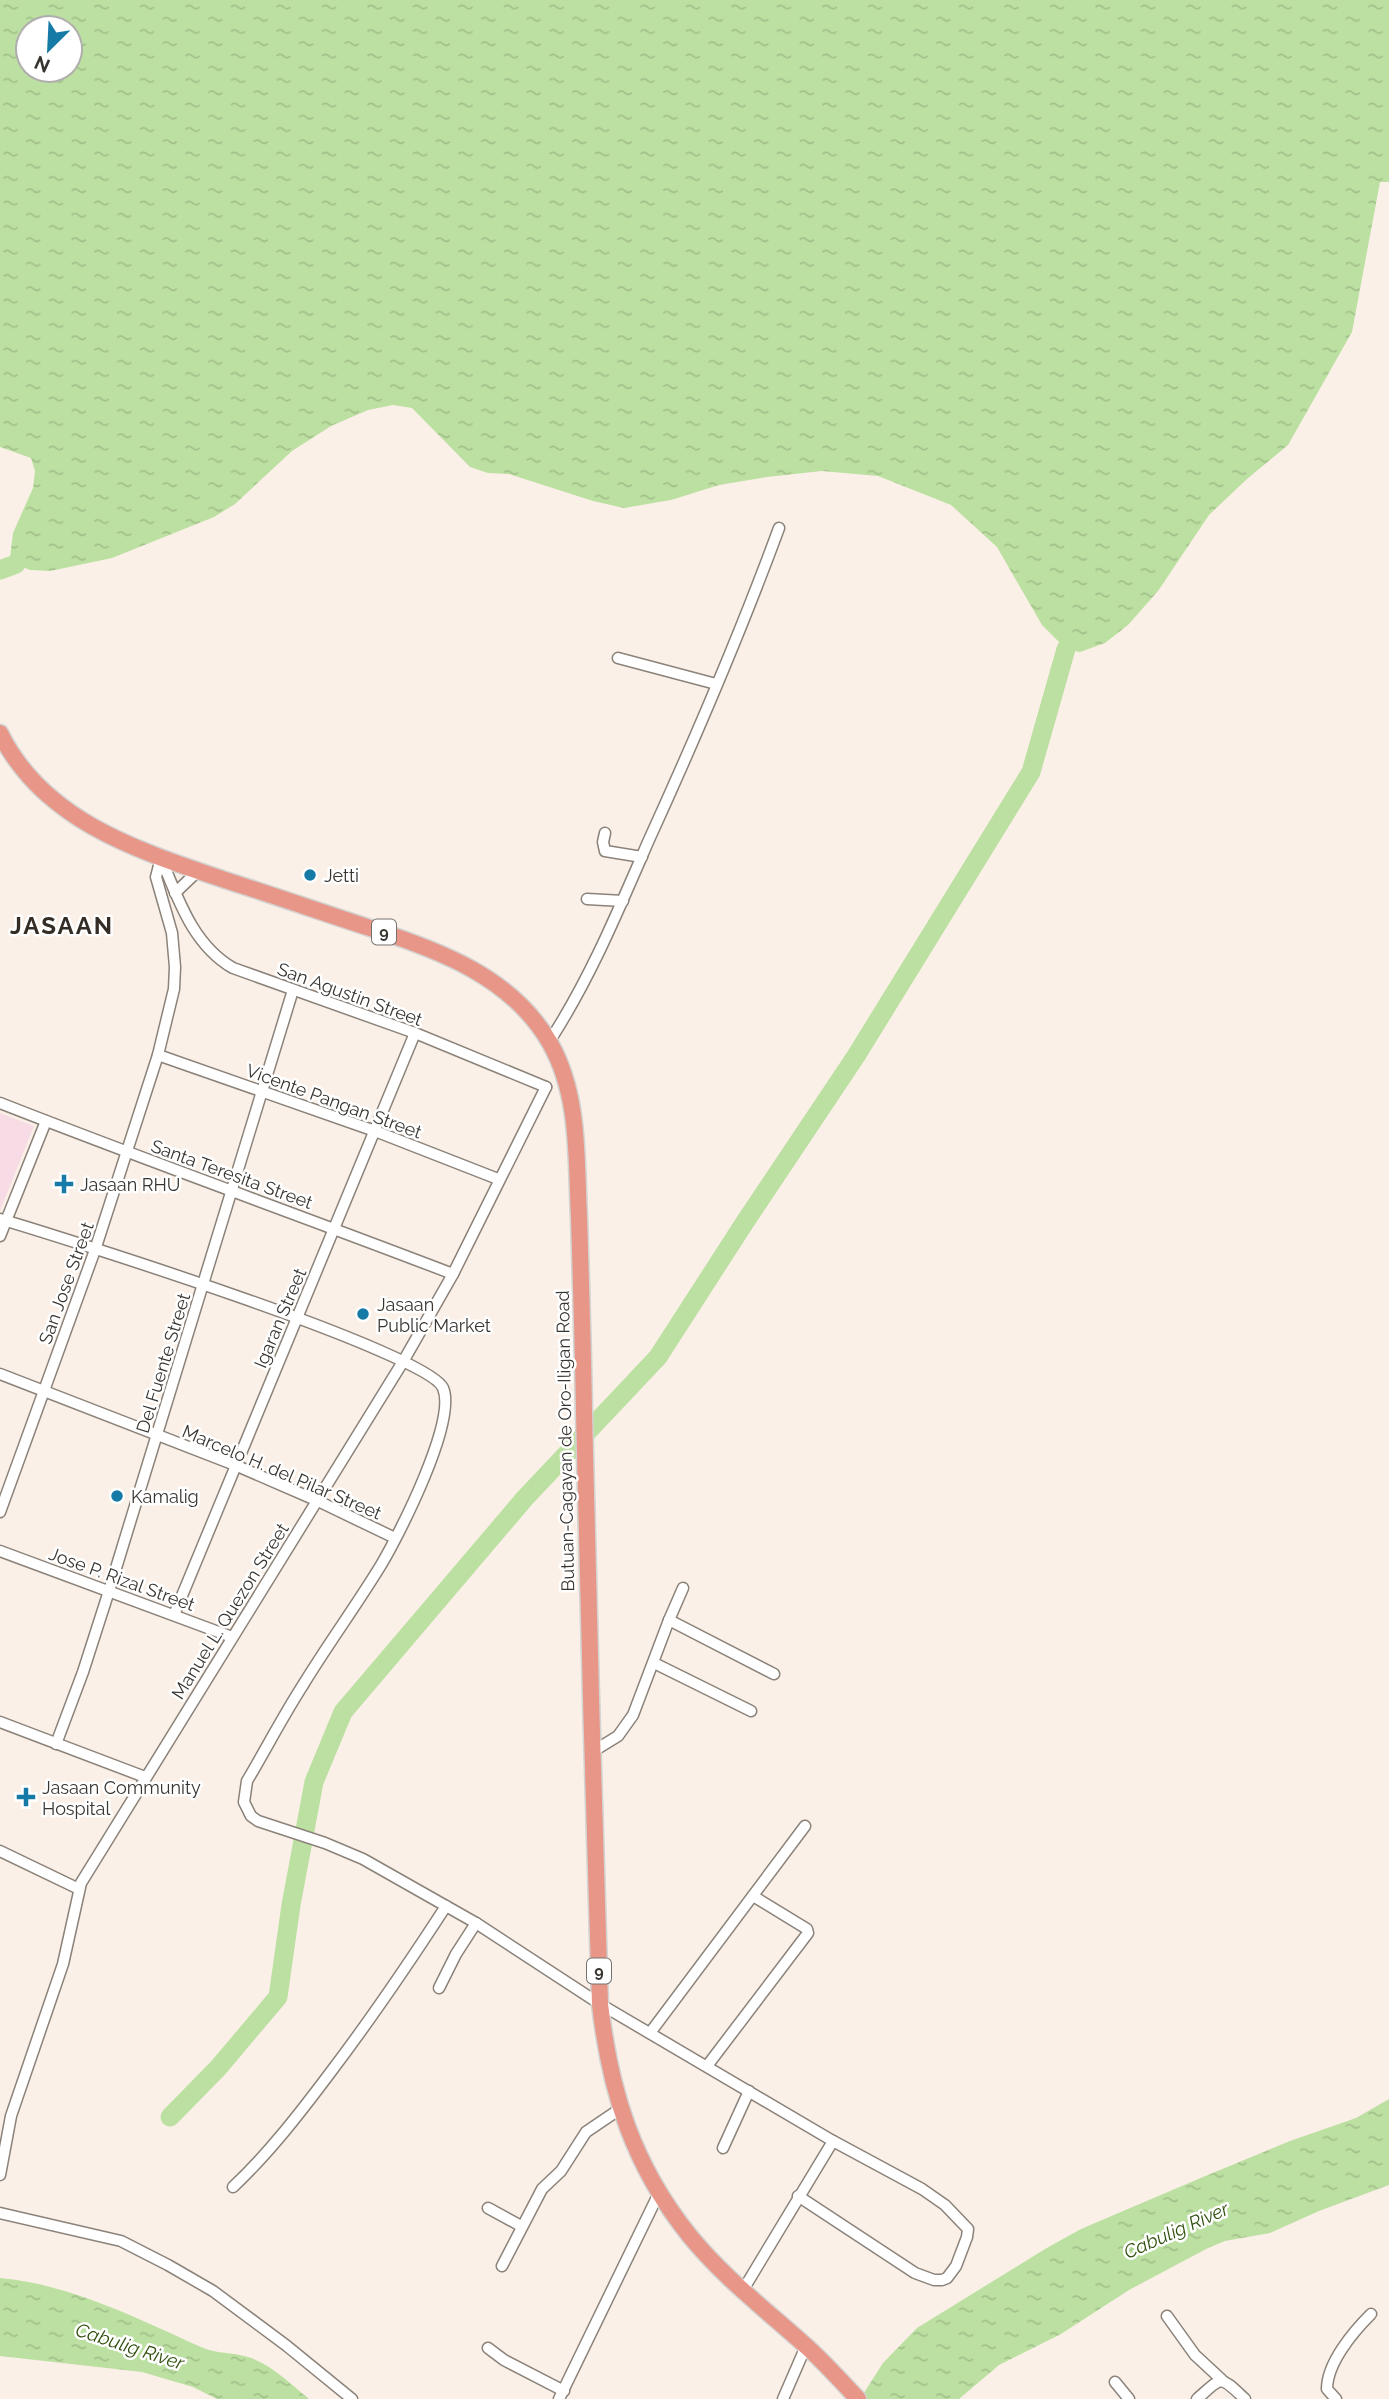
<svg xmlns="http://www.w3.org/2000/svg" width="1389" height="2399" viewBox="0 0 1389 2399" font-family="Raleway,sans-serif">
<style>
.green{fill:#f7dce5}
.water{fill:url(#water-ripples);fill-rule:evenodd}
.lines{fill:none;stroke-linecap:round;stroke-linejoin:round}
.river{stroke:#bce0a1;stroke-width:19}
.minor-casing{stroke:#8b827a;stroke-width:13}
.trunk-casing{stroke:#d3d3d2;stroke-width:19}
.minor{stroke:#fff;stroke-width:10}
.trunk{stroke:#e89688;stroke-width:16}
.poi-dot{fill:#167aa6;stroke:#fff;stroke-width:2.5}
.labels{text-anchor:middle;dominant-baseline:central;stroke-width:5;stroke-linejoin:round;paint-order:stroke}
.shield{fill:#fff;stroke:#74726f;stroke-width:2}
.shield-label{font-size:16px;font-weight:bold;fill:#383531}
.poi-label{font-size:18px;fill:#383531;stroke:#fff;text-anchor:start}
.street-label{font-size:18px;fill:#383531;stroke:#fff}
.water-label{font-size:19px;font-style:italic;fill:#31500f;stroke:#fff}
.district-label{font-size:24px;font-weight:bold;letter-spacing:2px;fill:#342d26;stroke:#fff}
</style>
<defs>
<pattern id="water-ripples" width="26" height="14" patternUnits="userSpaceOnUse" patternTransform="scale(1.75)"><rect width="26" height="14" fill="#bce0a1"/><path d="M2 4q2-2 4 0t4 0M15 11q2-2 4 0t4 0" fill="none" stroke="#a2c18b"/></pattern>
</defs>
<rect width="100%" height="100%" fill="#faf0e7"/>
<!-- green -->
<polygon class="green" points="0,1113 34,1126 0,1211"/>
<!-- water -->
<g class="water">
<path d="M0,0h1389v182h-9l-28,150 -64,113 -41,34 -38,36 -51,76 -30,34 -23,18 -25,9 -14,-3 -24,-24 -45,-78 -46,-42 -73,-29 -56,-5 -55,6 -48,8 -48,15 -47,8 -31,-7 -84,-27 -21,-1 -18,-6 -58,-59 -19,-3 -25,5 -37,16 -39,25 -57,53 -21,13 -102,41 -62,13 -20,-1 -14,-6 -6,-6 3,-25 20,-45 2,-17 -4,-13 -31,-11zM70,28v42h-42v-42z"/>
<polygon points="1389,2099 1389,2185 1319,2211 1270,2233 1225,2241 1208,2248 1129,2290 1061,2334 999,2365 959,2399 860,2399 883,2363 917,2328 1045,2249 1081,2229 1203,2177 1290,2141 1356,2118"/>
<path d="M0,2278c69,6 139,41 201,69 15,7 31,5 47,10 23,7 43,27 61,42h-92l-24,-12 -51,-15 -142,-16z"/>
</g>
<g class="lines">
<!-- river -->
<g class="river">
<polyline points="0,570 16,564"/>
<polyline points="170,2117 218,2068 278,1997 291,1905 314,1782 343,1712 525,1498 658,1357 745,1222 856,1056 1031,772 1066,649"/>
</g>
<!-- minor casing -->
<g class="minor-casing">
<g id="minor">
<polyline points="618,658 716,684"/>
<polyline points="605,833 603,842 605,851 642,857"/>
<path d="M161,858c17,41 32,87 72,110l182,65 131,54"/>
<polyline points="175,893 198,871"/>
<polyline points="587,899 623,901"/>
<path d="M549,1042c41,-63 69,-131 99,-200 47,-103 92,-208 131,-314"/>
<polyline points="158,1055 375,1131 498,1179"/>
<path d="M0,1103c150,59 302,113 453,171"/>
<path d="M0,1219c58,17 428,133 443,169 14,33 -43,145 -62,177 -25,41 -53,79 -78,120 -20,31 -37,64 -56,96l-3,21 7,14 7,5 67,22 38,16 113,64 124,81 233,137 89,48 23,16 23,24 -1,8 -11,29 -9,12 -5,2h-8l-19,-7 -117,-77"/>
<polyline points="0,1236 46,1121"/>
<polyline points="0,1374 235,1465 318,1501 395,1538"/>
<polyline points="0,1512 95,1250 158,1055 174,989 175,967 172,933 156,877 161,858"/>
<polyline points="0,1551 232,1637"/>
<polyline points="174,1615 415,1033"/>
<polyline points="669,1620 774,1674"/>
<polyline points="654,1663 751,1711"/>
<polyline points="0,1722 145,1777"/>
<polyline points="56,1744 83,1672 109,1591 293,990"/>
<polyline points="592,1752 618,1736 633,1715 669,1620 683,1588"/>
<polyline points="0,1851 79,1889"/>
<polyline points="439,1988 456,1954 476,1923"/>
<polyline points="650,2033 805,1826"/>
<polyline points="707,2066 808,1933 807,1929 753,1896"/>
<polyline points="723,2148 749,2091"/>
<polyline points="0,2175 11,2116 63,1964 81,1883 404,1360 453,1274 546,1087"/>
<path d="M233,2187c36,-34 67,-74 97,-114 41,-54 79,-110 116,-167"/>
<polyline points="488,2208 521,2226"/>
<polyline points="0,2213 121,2241 168,2265 213,2291 287,2346 352,2399"/>
<polyline points="502,2266 542,2189 561,2171 586,2132 620,2109"/>
<polyline points="743,2290 833,2141"/>
<polyline points="1167,2316 1195,2355 1222,2380"/>
<polyline points="488,2348 504,2360 564,2391"/>
<polyline points="1115,2382 1129,2399"/>
<polyline points="559,2399 659,2193"/>
<polyline points="783,2399 806,2346"/>
<path d="M1197,2399c26,-23 22,-24 48,0"/>
<path d="M1336,2399l-9,-10c0,-26 26,-57 44,-75"/>
</g>
</g>
<!-- trunk casing -->
<g class="trunk-casing">
<path id="trunk" d="M0,733c44,90 143,119 231,149 47,15 93,31 139,46 69,22 142,49 180,115 30,53 26,116 29,174 2,65 4,130 5,195 4,197 10,395 16,592 10,88 33,161 89,231 34,42 77,75 117,111 18,16 35,35 52,53"/>
</g>
<!-- minor -->
<use href="#minor" class="minor"/>
<!-- trunk -->
<use href="#trunk" class="trunk"/>
</g>
<!-- markers -->
<g class="poi-dot">
<circle cx="310" cy="875" r="7"/>
<path d="M60.5 1173.5h7v7h7v7h-7v7h-7v-7h-7v-7h7z"/>
<circle cx="363" cy="1314" r="7"/>
<circle cx="117" cy="1496" r="7"/>
<path d="M22.5 1786.5h7v7h7v7h-7v7h-7v-7h-7v-7h7z"/>
</g>
<g class="labels">
<!-- shield labels -->
<g class="shield">
<rect x="372" y="919.5" width="24" height="25" rx="5"/>
<rect x="587" y="1958.5" width="24" height="25" rx="5"/>
</g>
<g class="shield-label">
<text x="384" y="932">9</text>
<text x="599" y="1971">9</text>
</g>
<!-- poi labels -->
<g class="poi-label">
<text x="324" y="875">Jetti</text>
<text x="80" y="1184">Jasaan RHU</text>
<text x="377" y="1304">Jasaan<tspan x="377" dy="21">Public Market</tspan></text>
<text x="131" y="1496">Kamalig</text>
<text x="42" y="1787">Jasaan Community<tspan x="42" dy="21">Hospital</tspan></text>
</g>
<!-- street labels -->
<g class="street-label">
<text transform="translate(350 994) rotate(20)">San Agustin Street</text>
<text transform="translate(334 1101) rotate(20)">Vicente Pangan Street</text>
<text transform="translate(232 1174) rotate(20)">Santa Teresita Street</text>
<text transform="translate(66 1283) rotate(-70)">San Jose Street</text>
<text transform="translate(280 1318) rotate(-67)">Igaran Street</text>
<text transform="translate(163 1363) rotate(-73)">Del Fuente Street</text>
<text transform="translate(565 1441) rotate(-91)">Butuan-Cagayan de Oro-Iligan Road</text>
<text transform="translate(282 1472) rotate(23)">Marcelo H. del Pilar Street</text>
<text transform="translate(122 1579) rotate(20)">Jose P. Rizal Street</text>
<text transform="translate(230 1611) rotate(-58)">Manuel L. Quezon Street</text>
</g>
<!-- water labels -->
<g class="water-label">
<text transform="translate(1176 2230) rotate(-24)">Cabulig River</text>
<text transform="translate(130 2346) rotate(18)">Cabulig River</text>
</g>
<!-- district labels -->
<g class="district-label">
<text x="62" y="925">JASAAN</text>
</g>
</g>
<!-- north arrow -->
<g transform="translate(49 49) rotate(204)"><circle r="33" fill="#ffffff" stroke="#afaead" stroke-width="2"/>
<path d="M0-5L12 26L0 18L-12 26Z" fill="#167aa6"/>
<text y="-10" font-size="19" font-weight="bold" text-anchor="middle" fill="#383531">N</text>
</g>
</svg>
